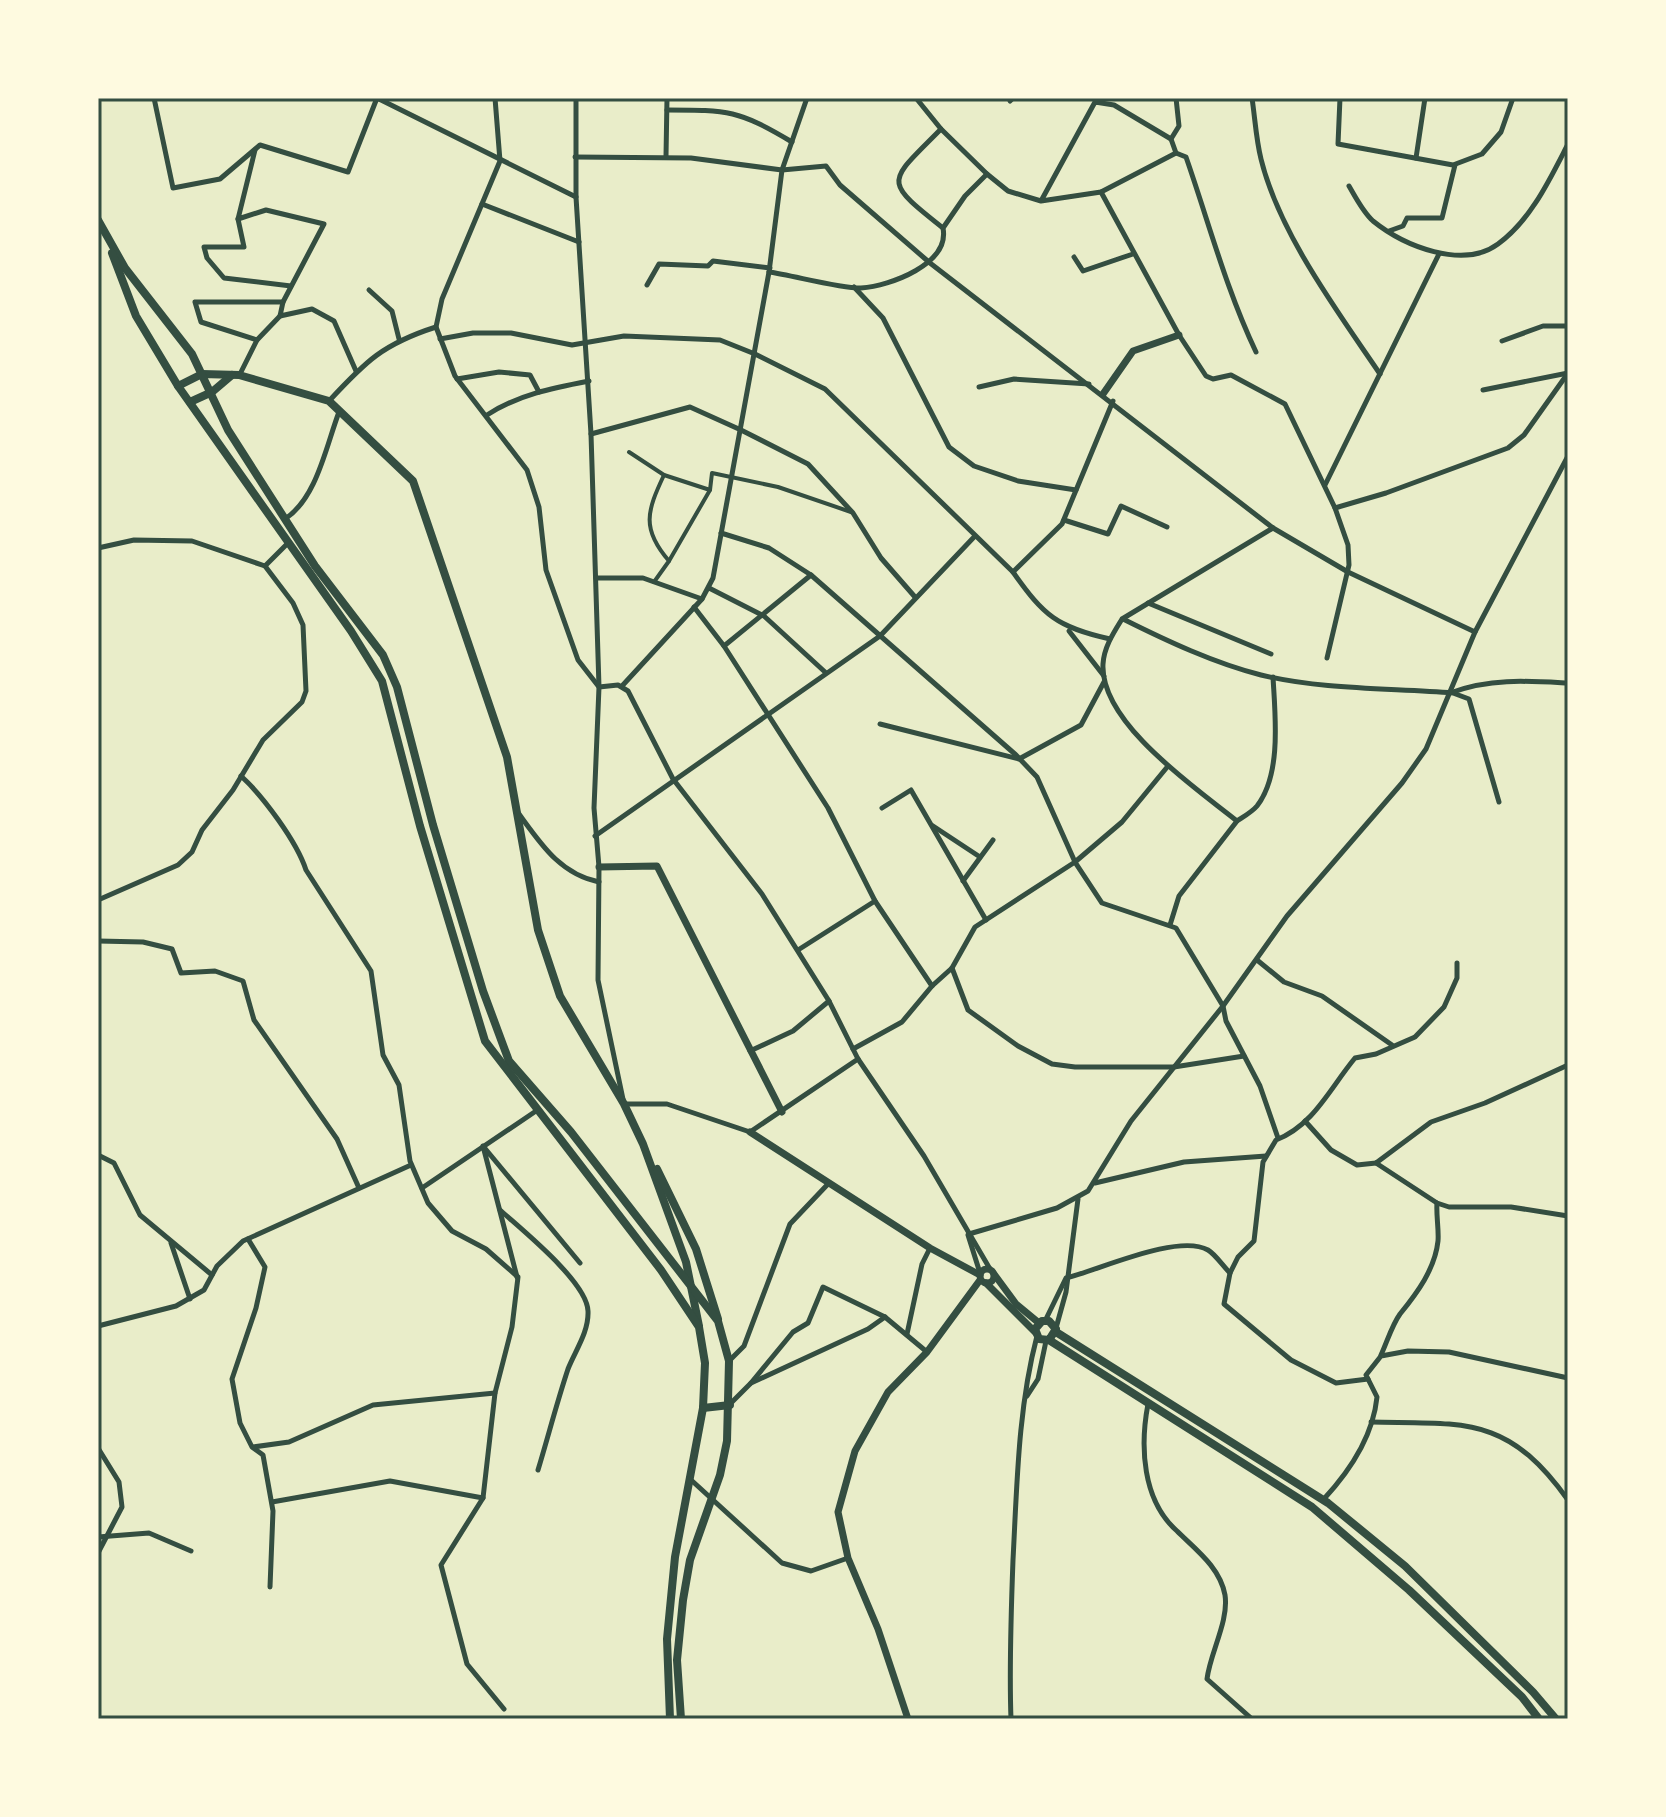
<svg xmlns="http://www.w3.org/2000/svg" width="1666" height="1817" viewBox="0 0 1666 1817" font-family="Overpass,sans-serif">
<style>
.lines{fill:none;stroke-linecap:round;stroke-linejoin:round}
.pedestrian{stroke:#344e41;stroke-width:4}
.minor{stroke:#344e41;stroke-width:5}
.tertiary{stroke:#344e41;stroke-width:7}
.secondary{stroke:#344e41;stroke-width:8}
.primary{stroke:#344e41;stroke-width:8}
.neatline{fill:none;stroke:#344e41;stroke-width:3}
</style>
<rect width="100%" height="100%" fill="#e9edc9"/>
<g class="lines">
<!-- pedestrian -->
<g class="pedestrian">
<polyline points="629,452 664,475 710,490 712,473 778,487 851,512"/>
<polyline points="669,561 710,490"/>
<path d="M654,582l15,-21c-28,-32 -22,-50 -5,-86"/>
</g>
<!-- minor -->
<g class="minor">
<polyline points="154,98 173,188 220,179 260,145 348,172 377,98"/>
<polyline points="377,98 576,197"/>
<polyline points="495,98 500,161 442,299 436,327 455,376 527,470 539,507 546,570 578,660 599,687 618,685 628,691 673,779 762,894 829,1001 858,1059 924,1156 990,1269"/>
<polyline points="576,98 576,197 591,434 599,687 594,808 599,867 598,980 624,1104 667,1104 750,1132 858,1059"/>
<polyline points="916,98 941,129 987,174 1008,191 1041,201 1101,192 1176,153 1171,139 1114,105 1095,102 1041,201"/>
<path d="M1252,98c3,20 4,41 9,61 18,74 77,153 119,215"/>
<polyline points="1340,98 1338,144 1453,165 1482,154 1501,132 1513,98"/>
<polyline points="1010,101 1013,98"/>
<path d="M667,110c62,0 71,0 125,32"/>
<path d="M941,129c-53,54 -60,50 2,99"/>
<polyline points="1171,139 1179,126 1176,98"/>
<polyline points="255,150 238,219 266,210 324,224 283,302 280,316 312,309 334,321 356,371"/>
<path d="M1176,153l10,4c23,66 40,132 70,195"/>
<polyline points="666,156 667,98"/>
<polyline points="575,157 691,158 782,170 826,166 840,185 930,263 1273,528 1348,572 1475,632"/>
<polyline points="1416,158 1425,98"/>
<path d="M1349,186c7,12 14,26 24,35 31,25 90,49 125,23 33,-24 52,-65 70,-100"/>
<polyline points="1101,192 1179,335 1206,376 1213,379 1231,375 1285,404 1335,508 1348,545 1349,565 1327,658"/>
<polyline points="482,204 579,242"/>
<polyline points="238,219 244,247 204,247 207,258 224,278 291,286"/>
<polyline points="1389,231 1403,226 1407,218 1442,218 1455,165"/>
<polyline points="1074,257 1083,271 1133,254"/>
<path d="M769,272c22,3 74,17 92,16 29,-2 89,-24 82,-60l22,-32 22,-22"/>
<polyline points="647,285 659,264 708,266 713,261 770,268"/>
<polyline points="854,287 883,318 949,447 974,466 1018,481 1076,490"/>
<polyline points="369,290 392,311 399,339"/>
<path d="M440,339l33,-6h38l61,12 52,-9 96,4 35,14 70,35 188,183c31,44 44,55 97,67"/>
<polyline points="257,340 201,322 195,302 283,302"/>
<polyline points="1502,341 1543,326 1568,326"/>
<polyline points="240,374 257,340 280,316"/>
<polyline points="457,379 499,372 530,375 539,392"/>
<polyline points="979,387 1014,379 1089,384"/>
<polyline points="1483,390 1568,373"/>
<path d="M329,401c37,-40 54,-57 107,-74"/>
<path d="M487,415c30,-20 66,-27 102,-34"/>
<polyline points="591,434 690,407 741,430 808,464 853,513 881,558 915,597"/>
<polyline points="1325,485 1439,254"/>
<polyline points="1335,508 1386,493 1508,448 1524,435 1568,373"/>
<path d="M285,519c32,-21 41,-73 54,-107"/>
<polyline points="1064,520 1108,534 1121,506 1167,527"/>
<path d="M1273,528l-151,91c-8,13 -18,28 -19,45 -3,59 93,124 134,157 6,-4 15,-9 20,-15 25,-32 18,-92 16,-129"/>
<polyline points="721,533 769,548 811,575 1016,755 1037,777 1075,862 1102,903 1176,928 1223,1006 1226,1021 1260,1086 1278,1138"/>
<polyline points="98,548 134,540 192,541 265,566 288,543"/>
<polyline points="1013,572 1062,524 1113,401"/>
<polyline points="596,578 643,578 702,599"/>
<polyline points="709,588 764,616 825,672"/>
<polyline points="1148,603 1271,654"/>
<polyline points="694,607 724,646 828,808 875,901 932,986"/>
<path d="M1123,619c44,22 91,44 138,56 62,15 129,13 192,18l16,6 30,103"/>
<polyline points="1069,631 1104,676"/>
<polyline points="724,646 811,575"/>
<polyline points="622,686 702,599 713,578 769,272 782,170 807,98"/>
<path d="M1453,692c38,-14 76,-11 115,-9"/>
<polyline points="880,724 1019,759 1081,725 1104,682"/>
<path d="M241,776c22,20 56,66 65,94l65,101 12,84 16,30 11,76 18,42 24,28 34,18 32,28 -6,50 -17,66 -12,105 -42,67 26,99 37,45"/>
<polyline points="882,808 911,790 986,920"/>
<path d="M519,814c22,30 41,60 80,68"/>
<polyline points="933,826 980,857"/>
<polyline points="595,836 880,636 975,536"/>
<polyline points="963,881 993,840"/>
<polyline points="98,900 178,865 192,852 202,830 233,790 263,740 302,702 306,691 303,625 293,603 265,566"/>
<polyline points="1170,925 1179,896 1237,821"/>
<polyline points="98,941 143,942 172,949 181,973 215,971 243,981 254,1020 337,1139 359,1188"/>
<polyline points="798,950 875,901"/>
<polyline points="1257,960 1284,982 1322,996 1392,1045"/>
<polyline points="952,968 968,1010 1018,1046 1052,1064 1075,1067 1174,1067 1244,1056"/>
<polyline points="853,1049 902,1022 932,986 952,968 975,927 1075,862 1122,822 1168,766"/>
<polyline points="750,1051 793,1031 829,1001"/>
<polyline points="1305,1121 1331,1150 1357,1165 1376,1163 1431,1122 1485,1103 1568,1065"/>
<polyline points="98,1155 114,1163 140,1215 212,1275"/>
<polyline points="1376,1163 1437,1203 1449,1207 1511,1207 1568,1216"/>
<polyline points="1095,1183 1184,1162 1266,1156"/>
<polyline points="422,1188 536,1111"/>
<path d="M500,1210c22,20 87,72 88,101 1,21 -13,40 -20,58 -11,33 -20,68 -30,101"/>
<polyline points="969,1234 1057,1208 1088,1191 1131,1121 1223,1006 1287,916 1402,783 1426,749 1475,632 1568,456"/>
<polyline points="968,1235 980,1273"/>
<polyline points="248,1239 265,1267 256,1308 232,1379 240,1423 252,1447 263,1455 273,1511 270,1587"/>
<polyline points="171,1243 190,1299"/>
<polyline points="517,1277 483,1146 580,1263"/>
<polyline points="98,1318 98,1320"/>
<path d="M1045,1321l21,-43c33,-8 112,-45 142,-28 7,4 15,16 22,23"/>
<polyline points="98,1326 176,1306 204,1290 217,1266 243,1241 411,1165"/>
<polyline points="1056,1328 1066,1292 1078,1199"/>
<polyline points="907,1334 922,1264 930,1248"/>
<path d="M1381,1355c6,-13 11,-30 19,-41 17,-21 35,-45 38,-73 1,-11 -2,-26 -1,-38"/>
<polyline points="729,1361 744,1346 790,1224 828,1184"/>
<path d="M1368,1379l-32,4 -45,-23 -67,-56 6,-31 8,-16 16,-16 9,-79 13,-22c38,-15 54,-52 79,-82l21,-4 39,-17 29,-30 13,-29v-15"/>
<polyline points="751,1383 793,1332 808,1323 823,1287 885,1317 927,1352"/>
<polyline points="1027,1396 1038,1379 1046,1341"/>
<polyline points="730,1404 751,1383 868,1329 885,1317"/>
<path d="M1148,1404c-8,42 -6,96 29,127 18,18 43,36 48,64 4,26 -15,58 -18,84l45,40"/>
<path d="M1371,1422c95,2 136,-7 197,78"/>
<polyline points="253,1447 289,1442 373,1405 495,1393"/>
<polyline points="98,1448 119,1482 122,1507 98,1553"/>
<polyline points="690,1479 782,1563 811,1571 848,1558"/>
<path d="M1323,1500c27,-29 50,-63 54,-103l-11,-22 15,-19 27,-5 41,1 119,26"/>
<polyline points="272,1502 390,1481 483,1498"/>
<polyline points="98,1537 149,1533 191,1551"/>
<path d="M1011,1719c-2,-53 0,-106 2,-159 4,-75 5,-152 24,-224"/>
</g>
<!-- tertiary -->
<g class="tertiary">
<polyline points="1103,394 1133,351 1179,335"/>
<polyline points="599,867 657,866 782,1112"/>
<polyline points="750,1132 930,1248 980,1275"/>
<circle cx="987" cy="1276" r="7"/>
<polyline points="994,1274 1016,1304 1039,1323"/>
<polyline points="986,1283 1036,1333"/>
<polyline points="908,1719 878,1629 848,1558 838,1512 855,1451 888,1392 927,1352 980,1280"/>
</g>
<!-- secondary -->
<g class="secondary">
<polyline points="178,386 202,374 239,375 329,401 413,481 507,757 538,930 560,996 624,1104 643,1144 686,1262 699,1326"/>
<polyline points="190,402 212,392 232,375"/>
<polyline points="657,1169 696,1249 718,1319"/>
<polyline points="1056,1332 1328,1503 1405,1566 1533,1692 1556,1719"/>
<polyline points="1049,1340 1056,1329 1049,1321 1042,1321 1035,1329 1039,1339 1049,1340 1312,1507 1409,1590 1522,1697 1539,1719"/>
</g>
<!-- primary -->
<g class="primary">
<polyline points="98,220 125,268 192,354 228,430 315,566 383,655 397,687 433,825 483,991 509,1061 571,1132 718,1321 729,1361 727,1441 720,1475 690,1560 683,1600 677,1660 681,1719"/>
<polyline points="112,253 136,316 178,386 351,631 382,681 420,826 485,1041 661,1270 699,1327 705,1363 703,1408 675,1557 667,1639 670,1719"/>
<polyline points="703,1408 730,1405"/>
</g>
</g>
<!-- border -->
<rect width="1666" height="1817" fill="none" stroke="#fefae0" stroke-width="200"/>
<rect x="100" y="100" width="1466" height="1617" class="neatline"/>
</svg>
